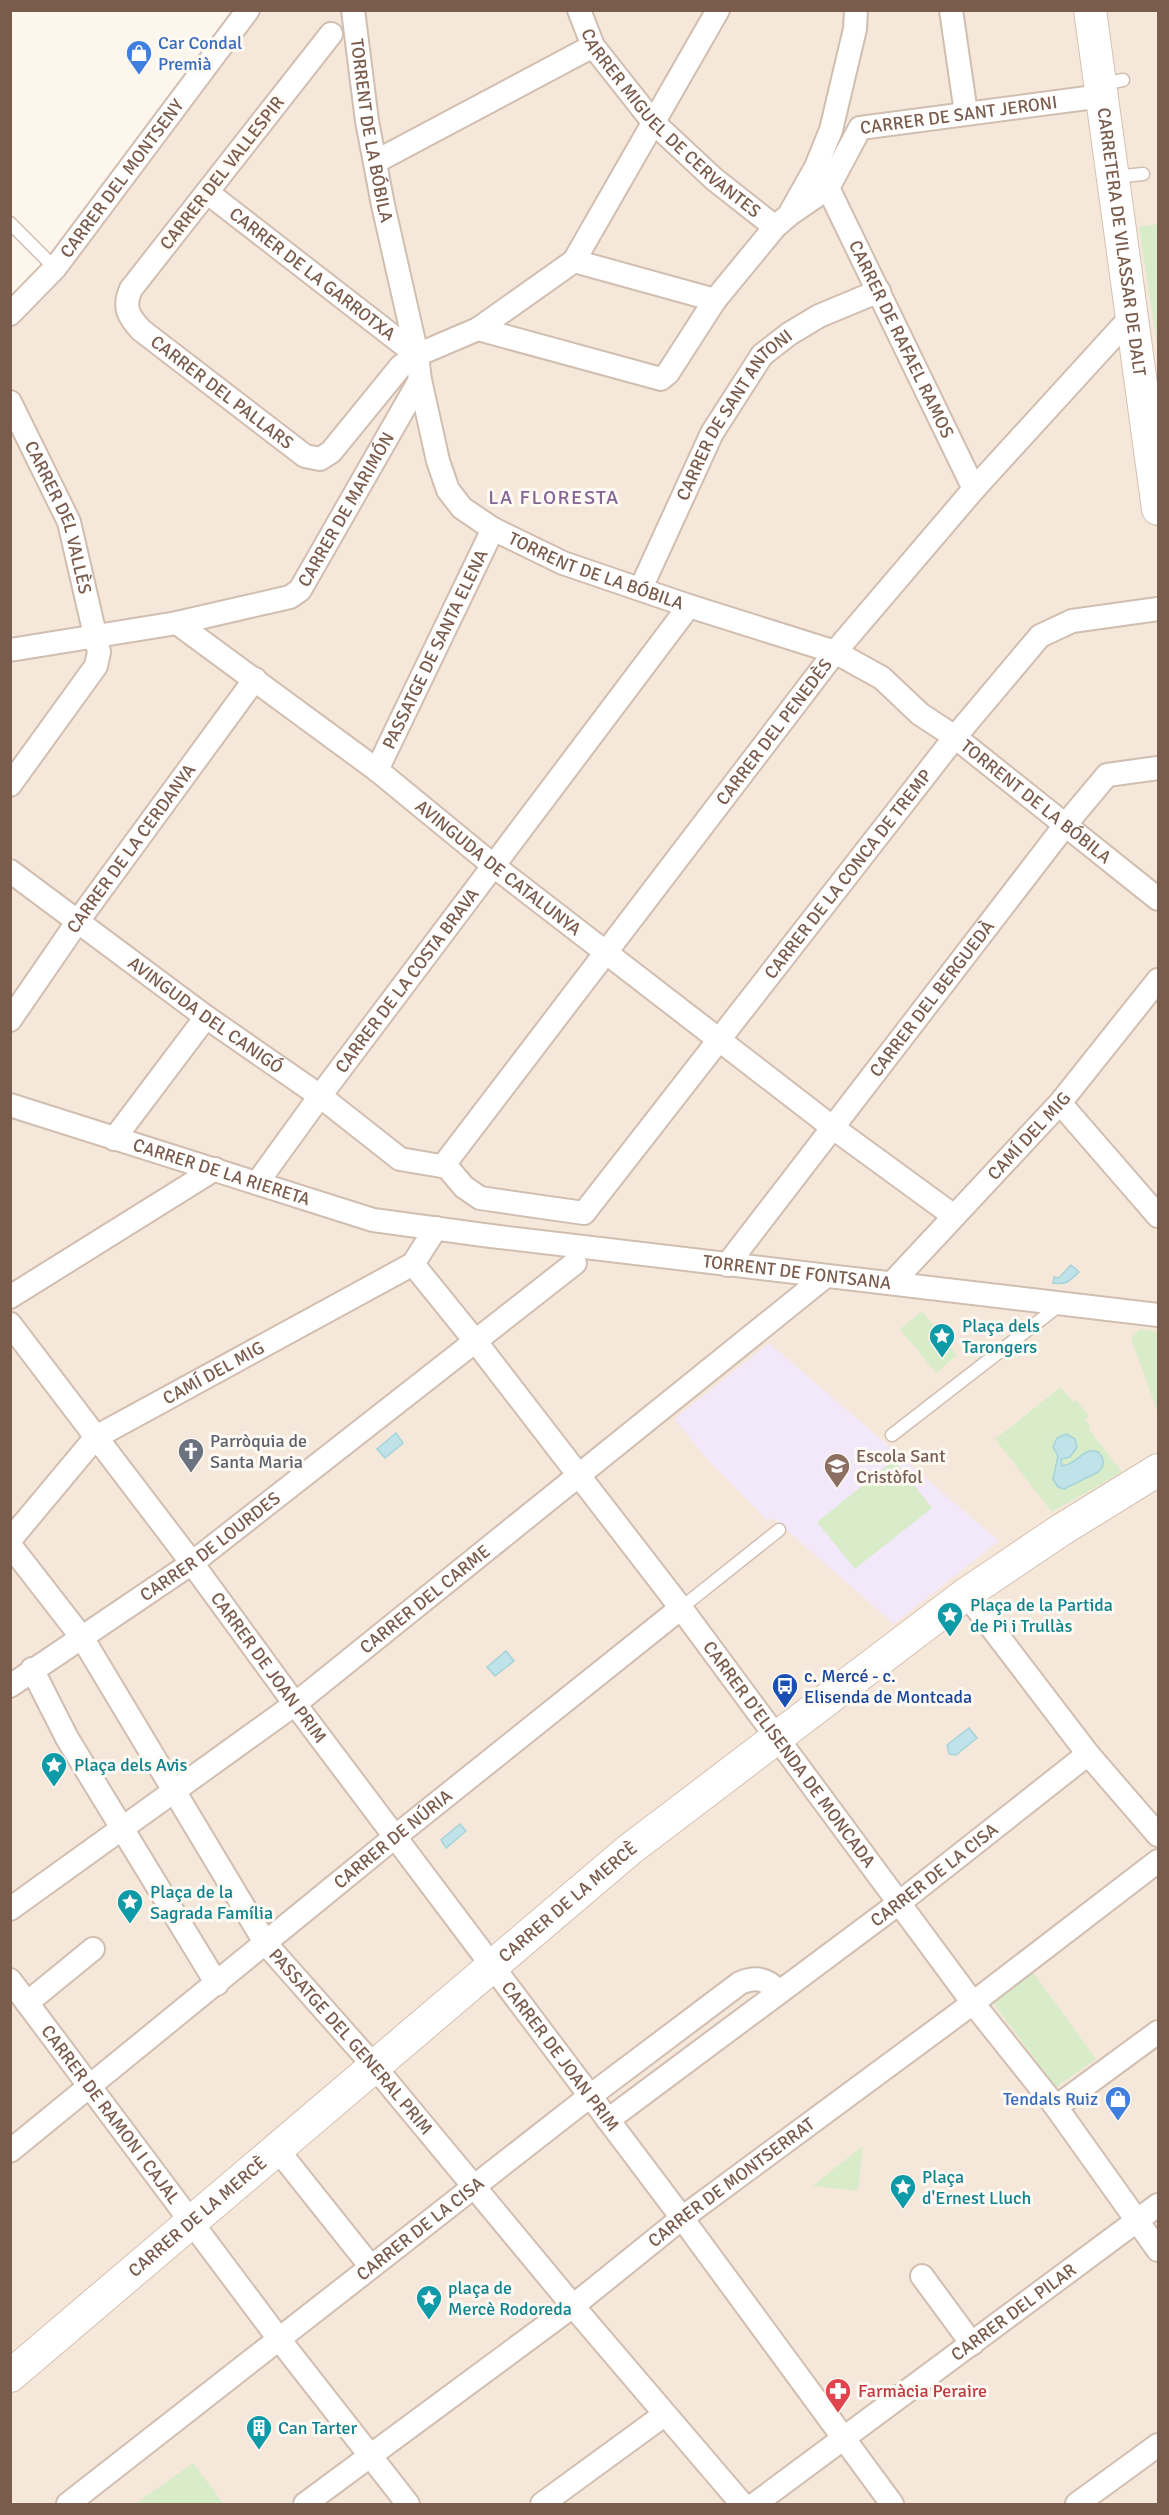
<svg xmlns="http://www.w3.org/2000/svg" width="1169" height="2515" viewBox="0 0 1169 2515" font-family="Signika,sans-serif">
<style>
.residential{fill:#f5e8da}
.education{fill:#f3e8fa}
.green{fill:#d8ecc9}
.water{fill:#bfe3e8;stroke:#a5d3da;stroke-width:1.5}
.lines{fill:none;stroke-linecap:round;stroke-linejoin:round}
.lane-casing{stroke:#d1beb0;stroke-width:15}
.street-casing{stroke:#d1beb0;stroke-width:26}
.secondary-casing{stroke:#d6c0b0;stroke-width:34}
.lane{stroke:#fff;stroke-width:12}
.street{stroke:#fff;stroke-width:22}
.secondary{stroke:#fff;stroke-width:32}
.labels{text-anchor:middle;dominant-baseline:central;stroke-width:6;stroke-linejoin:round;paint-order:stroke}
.shop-label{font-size:18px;fill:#366cbe;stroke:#fffaf3;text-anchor:start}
.street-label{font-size:18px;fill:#7a5c4d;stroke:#fffaf3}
.culture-label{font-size:18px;fill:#0d838f;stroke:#fffaf3;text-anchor:start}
.worship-label{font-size:18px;fill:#5b616d;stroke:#fffaf3;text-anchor:start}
.education-label{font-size:18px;fill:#785e54;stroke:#fffaf3;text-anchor:start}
.transit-label{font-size:18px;fill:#164399;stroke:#fffaf3;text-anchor:start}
.health-label{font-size:18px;fill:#be3a42;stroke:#fffaf3;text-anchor:start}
.neighbourhood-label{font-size:20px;letter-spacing:1.5px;fill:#846695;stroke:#fffaf3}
</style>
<rect width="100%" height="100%" fill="#fdf6ec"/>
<!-- residential -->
<polygon class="residential" points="248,11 1158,11 1158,2504 11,2504 10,308"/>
<!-- education -->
<polygon class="education" points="769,1343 999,1541 894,1624 773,1518 768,1521 708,1460 674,1419"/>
<!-- green -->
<g class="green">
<polygon points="1158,224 1158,351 1139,227"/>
<polygon points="922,1311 957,1355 936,1373 900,1329"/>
<polygon points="1140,1329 1158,1332 1158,1413 1131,1338"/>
<polygon points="1061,1387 1073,1402 1076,1400 1089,1416 1085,1419 1090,1426 1088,1428 1122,1472 1052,1512 995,1439"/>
<polygon points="894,1460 932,1508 855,1569 817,1522"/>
<polygon points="1032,1971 1096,2059 1056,2087 992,2002"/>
<polygon points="863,2146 858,2191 812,2186"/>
<polygon points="193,2463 224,2504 135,2504"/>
</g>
<!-- water -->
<g class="water">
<path d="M1071,1265l8,7c-10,10 -13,13 -26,11l1,-6 5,1z"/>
<polygon points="396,1433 403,1443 385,1458 377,1449"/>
<path d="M1066,1434l9,5 2,8 -7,10 -9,2 1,7c18,-2 20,-20 36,-14 7,7 7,14 0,20l-34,17 -6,-2 -5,-8 5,-23 -5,-9 4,-9z"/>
<polygon points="506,1651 514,1661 495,1676 487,1667"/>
<polygon points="969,1728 977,1738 956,1755 949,1754 947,1745"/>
<polygon points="460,1824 466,1831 446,1848 441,1840"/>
</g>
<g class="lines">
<!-- lane casing -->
<g class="lane-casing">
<g id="lane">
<polyline points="1101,84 1123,80"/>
<polyline points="1114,177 1143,174"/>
<polyline points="10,223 55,268"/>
<polyline points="892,1435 1061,1304"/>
<polyline points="681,1608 779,1530"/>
</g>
</g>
<!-- street casing -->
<g class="street-casing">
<g id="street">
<path id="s1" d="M353,10l14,111 16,84 34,150 3,25 18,81 10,29 14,18 31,21 70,34 126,43 146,46 47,26 38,36 35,23 203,162"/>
<path id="s2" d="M579,10l14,36 60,76 61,57 61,48"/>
<polyline points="951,10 966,113"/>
<path id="s3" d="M331,34l-200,255c-8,18 -3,27 10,41l164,126 15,3 11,-7 70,-86 16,-11 61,-26 96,-68 144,-251"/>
<polyline points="375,162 593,46"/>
<path id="s4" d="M828,188l146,301"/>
<path id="s5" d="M208,193l209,162"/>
<path id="s6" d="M793,212l35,-24 32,-60 242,-32"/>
<polyline points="574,261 715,300"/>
<path id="s7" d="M10,314l45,-46 193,-258"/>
<polyline points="478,329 661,379 668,373 715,300 775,227 789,215 816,167 831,130 855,29 856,10"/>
<path id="s8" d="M10,402l59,120 30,130 -3,14 -86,119"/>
<path id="s9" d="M641,588l71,-155 50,-78 27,-21 30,-18 60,-25"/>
<path id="s10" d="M177,623l200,147 117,96 338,261 122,89"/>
<path id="s11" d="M10,650l167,-27 113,-26 10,-7 120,-210"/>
<path id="s12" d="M377,770l116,-241"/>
<path id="s13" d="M10,871l196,146 114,79 80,63 47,8 17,20 16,11 104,15 371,-476 85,-101 32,-15 86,-12"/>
<path id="s14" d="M10,1020l68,-99 177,-242"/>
<polyline points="1060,1103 1158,1216"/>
<path id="s15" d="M10,1105l363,115 118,16 667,79"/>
<polyline points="114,1139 206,1017"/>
<path id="s16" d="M443,1166l392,-514 139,-163 157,-172"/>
<path id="s17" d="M257,1183l63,-87 369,-490"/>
<path id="s18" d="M413,1264l63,78 205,266 292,395 83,104 102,143"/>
<path id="s19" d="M727,1265l339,-441 41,-49 51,-7"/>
<path id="s20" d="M892,1283l168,-180 98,-123"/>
<polyline points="10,1297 215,1169"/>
<path id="s21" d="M10,1324l182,239 103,141 387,514 210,286"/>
<path id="s22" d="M10,1540l86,-103 317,-173 23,-36"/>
<path id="s23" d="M10,1545l73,94 183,305 108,122 199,240 169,198"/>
<polyline points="966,1594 1088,1754 1158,1835"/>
<polyline points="32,1669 67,1738 217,1984"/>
<path id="s24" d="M10,1686l182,-123 383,-300"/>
<path id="s25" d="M10,1909l285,-205 531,-428"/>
<path id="s26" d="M10,1980l269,359 129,165"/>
<polyline points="27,2003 93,1949"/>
<polyline points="1056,2107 1158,2032"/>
<path id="s27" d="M608,2120l291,-217 189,-149"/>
<polyline points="277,2149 371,2267"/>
<path id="s28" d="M10,2151l386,-315 285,-228"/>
<polyline points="922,2276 972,2344"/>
<path id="s29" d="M68,2504l522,-408 150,-113c16,-7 28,-4 39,9"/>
<path id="s30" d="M305,2504l268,-198 109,-88 291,-215 185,-142"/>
<polyline points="542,2504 664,2415"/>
<path id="s31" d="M755,2504l403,-299"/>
<polyline points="1077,2504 1158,2445"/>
</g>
</g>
<!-- secondary casing -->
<g class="secondary-casing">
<g id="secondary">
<path id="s32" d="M1090,10l68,499"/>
<path id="s33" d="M10,2376l619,-526 337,-256 95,-64 97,-60"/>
</g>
</g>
<!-- lane -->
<use href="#lane" class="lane"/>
<!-- street -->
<use href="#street" class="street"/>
<!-- secondary -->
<use href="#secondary" class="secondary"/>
</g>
<!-- icons -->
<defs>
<g id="shop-pin" transform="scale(1.35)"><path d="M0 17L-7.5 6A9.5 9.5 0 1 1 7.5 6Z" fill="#3f7fe0" stroke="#fffaf3"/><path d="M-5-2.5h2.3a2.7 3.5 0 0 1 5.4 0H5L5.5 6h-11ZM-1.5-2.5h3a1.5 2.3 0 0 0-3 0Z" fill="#fff"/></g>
<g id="sight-pin" transform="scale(1.35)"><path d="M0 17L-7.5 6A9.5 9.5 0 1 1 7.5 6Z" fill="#0f9aa8" stroke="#fffaf3"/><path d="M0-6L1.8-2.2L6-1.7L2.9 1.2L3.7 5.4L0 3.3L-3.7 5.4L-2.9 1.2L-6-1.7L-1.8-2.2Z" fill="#fff"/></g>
<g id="church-pin" transform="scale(1.35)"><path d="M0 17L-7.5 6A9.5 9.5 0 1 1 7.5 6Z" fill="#6b7280" stroke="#fffaf3"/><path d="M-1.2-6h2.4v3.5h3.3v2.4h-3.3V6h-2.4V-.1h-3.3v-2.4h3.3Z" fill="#fff"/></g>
<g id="school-pin" transform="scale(1.35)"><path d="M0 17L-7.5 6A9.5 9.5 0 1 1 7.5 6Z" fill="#8d6e63" stroke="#fffaf3"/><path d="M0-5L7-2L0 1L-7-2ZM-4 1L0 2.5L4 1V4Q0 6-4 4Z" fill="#fff"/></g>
<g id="bus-pin" transform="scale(1.35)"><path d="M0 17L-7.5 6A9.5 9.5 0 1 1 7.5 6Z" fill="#1a4fb4" stroke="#fffaf3"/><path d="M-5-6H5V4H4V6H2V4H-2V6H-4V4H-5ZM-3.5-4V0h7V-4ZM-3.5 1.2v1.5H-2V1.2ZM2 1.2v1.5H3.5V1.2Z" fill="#fff"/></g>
<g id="pharmacy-pin" transform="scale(1.35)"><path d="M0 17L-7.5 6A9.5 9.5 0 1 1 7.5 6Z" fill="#e0444e" stroke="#fffaf3"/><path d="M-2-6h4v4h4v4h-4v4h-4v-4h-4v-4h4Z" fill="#fff"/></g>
<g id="building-pin" transform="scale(1.35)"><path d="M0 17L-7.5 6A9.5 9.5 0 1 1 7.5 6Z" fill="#0f9aa8" stroke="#fffaf3"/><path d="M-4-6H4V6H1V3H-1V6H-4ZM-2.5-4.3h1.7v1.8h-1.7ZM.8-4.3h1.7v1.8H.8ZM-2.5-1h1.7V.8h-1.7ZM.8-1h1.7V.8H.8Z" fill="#fff"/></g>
</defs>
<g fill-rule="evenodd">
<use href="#shop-pin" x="139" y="53"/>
<use href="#sight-pin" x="942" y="1336"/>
<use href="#church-pin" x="191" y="1451"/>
<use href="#school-pin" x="837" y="1466"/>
<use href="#sight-pin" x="950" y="1615"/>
<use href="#bus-pin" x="785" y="1686"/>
<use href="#sight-pin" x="54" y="1765"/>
<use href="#sight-pin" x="130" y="1902"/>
<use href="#shop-pin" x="1118" y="2099"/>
<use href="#sight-pin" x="903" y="2187"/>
<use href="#sight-pin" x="429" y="2298"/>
<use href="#pharmacy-pin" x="838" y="2391"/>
<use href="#building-pin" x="259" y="2428"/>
</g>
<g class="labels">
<!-- shop labels -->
<g class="shop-label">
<text x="158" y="43">Car Condal<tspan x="158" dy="21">Premià</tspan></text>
<text x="1098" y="2099" text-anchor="end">Tendals Ruiz</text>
</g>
<!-- street labels -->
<g class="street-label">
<text stroke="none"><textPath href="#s6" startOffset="210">CARRER DE SANT JERONI</textPath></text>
<text stroke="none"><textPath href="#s2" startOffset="148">CARRER MIGUEL DE CERVANTES</textPath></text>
<text stroke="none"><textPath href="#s1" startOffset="122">TORRENT DE LA BÓBILA</textPath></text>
<text transform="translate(222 173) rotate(-52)">CARRER DEL VALLESPIR</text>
<text stroke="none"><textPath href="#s7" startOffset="176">CARRER DEL MONTSENY</textPath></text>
<text stroke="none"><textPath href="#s32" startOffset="234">CARRETERA DE VILASSAR DE DALT</textPath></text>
<text stroke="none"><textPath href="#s5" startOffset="132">CARRER DE LA GARROTXA</textPath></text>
<text stroke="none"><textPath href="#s4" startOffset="168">CARRER DE RAFAEL RAMOS</textPath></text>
<text stroke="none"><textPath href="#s3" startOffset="472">CARRER DEL PALLARS</textPath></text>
<text stroke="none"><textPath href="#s9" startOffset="198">CARRER DE SANT ANTONI</textPath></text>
<text stroke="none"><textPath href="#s11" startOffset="390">CARRER DE MARIMÓN</textPath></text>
<text stroke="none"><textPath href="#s8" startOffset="126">CARRER DEL VALLÈS</textPath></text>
<text stroke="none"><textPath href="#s1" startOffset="662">TORRENT DE LA BÓBILA</textPath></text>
<text stroke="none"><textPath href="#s12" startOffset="134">PASSATGE DE SANTA ELENA</textPath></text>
<text stroke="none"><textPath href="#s16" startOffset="546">CARRER DEL PENEDÈS</textPath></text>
<text stroke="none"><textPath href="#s1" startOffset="1166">TORRENT DE LA BÓBILA</textPath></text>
<text stroke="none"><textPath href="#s14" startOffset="210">CARRER DE LA CERDANYA</textPath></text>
<text stroke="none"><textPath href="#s10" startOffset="404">AVINGUDA DE CATALUNYA</textPath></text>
<text stroke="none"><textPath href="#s13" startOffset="1113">CARRER DE LA CONCA DE TREMP</textPath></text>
<text stroke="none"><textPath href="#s17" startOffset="252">CARRER DE LA COSTA BRAVA</textPath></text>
<text stroke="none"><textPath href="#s19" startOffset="336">CARRER DEL BERGUEDÀ</textPath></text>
<text stroke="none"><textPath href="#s13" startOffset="243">AVINGUDA DEL CANIGÓ</textPath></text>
<text stroke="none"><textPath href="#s20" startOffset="201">CAMÍ DEL MIG</textPath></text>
<text stroke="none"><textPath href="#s15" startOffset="222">CARRER DE LA RIERETA</textPath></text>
<text stroke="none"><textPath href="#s15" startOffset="808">TORRENT DE FONTSANA</textPath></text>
<text stroke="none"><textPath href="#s22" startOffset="268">CAMÍ DEL MIG</textPath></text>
<text stroke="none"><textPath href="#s24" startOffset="244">CARRER DE LOURDES</textPath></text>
<text stroke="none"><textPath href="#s25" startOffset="518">CARRER DEL CARME</textPath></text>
<text stroke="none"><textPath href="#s21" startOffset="430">CARRER DE JOAN PRIM</textPath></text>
<text stroke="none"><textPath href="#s18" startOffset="618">CARRER D'ELISENDA DE MONCADA</textPath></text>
<text stroke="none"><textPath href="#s28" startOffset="494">CARRER DE NÚRIA</textPath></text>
<text stroke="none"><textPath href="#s27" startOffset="408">CARRER DE LA CISA</textPath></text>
<text stroke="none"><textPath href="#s33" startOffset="732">CARRER DE LA MERCÈ</textPath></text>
<text stroke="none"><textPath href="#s23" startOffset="604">PASSATGE DEL GENERAL PRIM</textPath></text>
<text stroke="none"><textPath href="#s21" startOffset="916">CARRER DE JOAN PRIM</textPath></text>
<text stroke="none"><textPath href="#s26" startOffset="168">CARRER DE RAMON I CAJAL</textPath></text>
<text stroke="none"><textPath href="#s30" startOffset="534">CARRER DE MONTSERRAT</textPath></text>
<text stroke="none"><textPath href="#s33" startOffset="246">CARRER DE LA MERCÈ</textPath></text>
<text stroke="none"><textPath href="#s29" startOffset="447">CARRER DE LA CISA</textPath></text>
<text stroke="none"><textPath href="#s31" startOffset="322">CARRER DEL PILAR</textPath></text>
</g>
<!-- culture labels -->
<g class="culture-label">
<text x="962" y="1326">Plaça dels<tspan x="962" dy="21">Tarongers</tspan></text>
<text x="970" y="1605">Plaça de la Partida<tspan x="970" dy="21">de Pi i Trullàs</tspan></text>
<text x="74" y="1765">Plaça dels Avis</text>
<text x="150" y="1892">Plaça de la<tspan x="150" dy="21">Sagrada Família</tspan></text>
<text x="922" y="2177">Plaça<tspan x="922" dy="21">d'Ernest Lluch</tspan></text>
<text x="448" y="2288">plaça de<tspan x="448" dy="21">Mercè Rodoreda</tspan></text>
<text x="278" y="2428">Can Tarter</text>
</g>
<!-- worship labels -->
<g class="worship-label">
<text x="210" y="1441">Parròquia de<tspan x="210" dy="21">Santa Maria</tspan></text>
</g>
<!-- education labels -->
<g class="education-label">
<text x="856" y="1456">Escola Sant<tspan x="856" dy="21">Cristòfol</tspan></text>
</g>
<!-- transit labels -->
<g class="transit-label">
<text x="804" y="1676">c. Mercé - c.<tspan x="804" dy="21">Elisenda de Montcada</tspan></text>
</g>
<!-- health labels -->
<g class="health-label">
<text x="858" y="2391">Farmàcia Peraire</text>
</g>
<!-- neighbourhood labels -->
<g class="neighbourhood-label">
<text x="554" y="497">LA FLORESTA</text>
</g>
</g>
<!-- border -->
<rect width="1169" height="2515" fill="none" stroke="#7a5c4d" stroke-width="24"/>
</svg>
